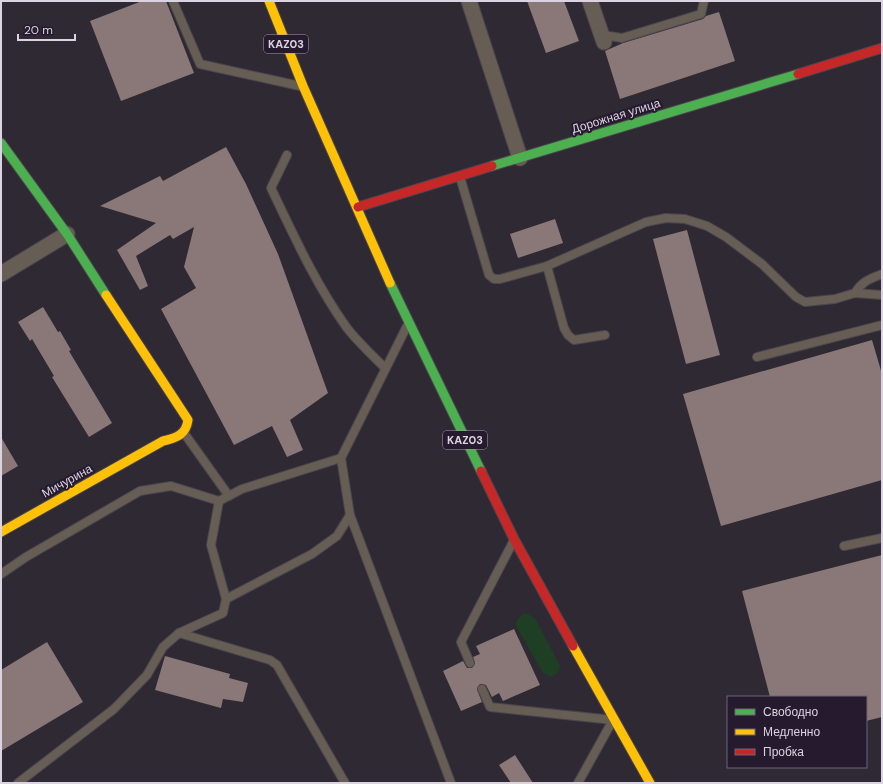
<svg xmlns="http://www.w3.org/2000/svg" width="883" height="784" viewBox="0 0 883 784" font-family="'DM Sans',sans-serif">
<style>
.green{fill:#1e3f23}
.building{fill:#897877}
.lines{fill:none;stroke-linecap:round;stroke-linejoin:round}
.lane-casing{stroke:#4b454e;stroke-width:10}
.street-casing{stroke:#4b454e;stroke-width:17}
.fast-casing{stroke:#4b454e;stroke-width:11}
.slow-casing{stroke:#4b454e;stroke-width:11}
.jam-casing{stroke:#4b454e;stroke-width:11}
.lane{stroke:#665d54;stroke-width:8}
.street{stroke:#665d54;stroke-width:15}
.fast{stroke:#4caf50;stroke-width:9}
.slow{stroke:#ffc107;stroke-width:9}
.jam{stroke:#c62828;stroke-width:9}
.labels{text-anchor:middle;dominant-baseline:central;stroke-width:4;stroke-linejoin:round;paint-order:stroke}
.shield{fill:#261a2e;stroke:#a59cab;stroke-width:1}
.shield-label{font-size:11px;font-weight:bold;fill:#dbd3e1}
.street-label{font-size:12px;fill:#dbd3e1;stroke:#261a2e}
</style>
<rect width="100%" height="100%" fill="#2f2933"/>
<!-- green -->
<polygon class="green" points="526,613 535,618 560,666 558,673 551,677 543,673 515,624 520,616"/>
<!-- building -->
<g class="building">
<polygon points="142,1 166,1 194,73 121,101 90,21"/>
<polygon points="527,1 564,1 579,41 546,53"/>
<polygon points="719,12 735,61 620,99 605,51 623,43 703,19 706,16"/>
<polygon points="226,147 246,184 278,254 328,393 290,420 303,450 287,457 272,426 234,445 161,309 196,288 184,267 194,227 173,239 170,235 136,256 148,286 140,290 117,250 156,223 100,206 160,176 163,181"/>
<polygon points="555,219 563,243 518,258 510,234"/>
<polygon points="687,230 720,355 686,364 653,239"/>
<polygon points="43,307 58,332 60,331 71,350 69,351 112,423 89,437 52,377 54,376 32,339 30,341 18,322"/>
<polygon points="872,340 882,374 882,480 721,526 683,394"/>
<polygon points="1,437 18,466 1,476"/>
<polygon points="882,555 882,717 866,721 866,697 770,697 742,591"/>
<polygon points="514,629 540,685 503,701 499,693 492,697 486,685 480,684 477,689 482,702 461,711 443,671 463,661 467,668 472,668 475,663 473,657 480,654 476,646"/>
<polygon points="47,642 83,702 1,751 1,670"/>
<polygon points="165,656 230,674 229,678 248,683 243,702 223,699 221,708 155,690"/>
<polygon points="515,755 533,783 511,783 499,765"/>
</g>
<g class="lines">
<!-- lane casing -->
<g class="lane-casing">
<g id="lane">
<polyline points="173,1 200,64 300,86"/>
<polyline points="603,35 622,38 701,14 704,1"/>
<path d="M287,155l-16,33c23,48 45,97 76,140 11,14 25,27 38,40"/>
<polyline points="460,177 489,275 494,279 500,279 547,266 646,222 666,218 685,219 707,226 726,237 762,264 796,297 805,302 835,299 855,293 882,295"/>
<polyline points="547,266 564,328 568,335 574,340 605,335"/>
<path d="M855,293c7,-12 15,-14 27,-19"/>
<polyline points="407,326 341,458 350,515 451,783"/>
<polyline points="757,357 882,325"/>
<polyline points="184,433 229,496"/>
<polyline points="844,546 882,538"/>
<polyline points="1,574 26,557 140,491 171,486 219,501"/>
<polyline points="226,599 312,554 337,536 350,515"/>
<polyline points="179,633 270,660 277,665 345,783"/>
<polyline points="470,663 461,642 513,542"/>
<polyline points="482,689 490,707 613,720 578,783"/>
<polyline points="18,783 114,709 147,675 163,647 179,633 223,613 226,599 211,545 219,501 242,489 341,458"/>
</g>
</g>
<!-- street casing -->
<g class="street-casing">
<g id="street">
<polyline points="469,1 520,158"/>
<polyline points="590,1 604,42"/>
<polyline points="1,274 67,234"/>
</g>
</g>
<!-- fast casing -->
<g class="fast-casing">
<g id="fast">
<polyline points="1,143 67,234 106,295"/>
<polyline points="492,166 798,74"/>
<polyline points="390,283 481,471"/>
</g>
</g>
<!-- slow casing -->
<g class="slow-casing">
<g id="slow">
<polyline points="269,1 303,86 390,283"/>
<path d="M1,532l162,-91c13,-3 23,-6 25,-21l-82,-125"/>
<polyline points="573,646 650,783"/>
</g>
</g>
<!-- jam casing -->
<g class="jam-casing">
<g id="jam">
<polyline points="798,74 882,48"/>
<polyline points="358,207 492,166"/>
<polyline points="481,471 514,539 573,646"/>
</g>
</g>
<!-- lane -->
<use href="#lane" class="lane"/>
<!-- street -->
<use href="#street" class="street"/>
<!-- fast -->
<use href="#fast" class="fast"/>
<!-- slow -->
<use href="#slow" class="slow"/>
<!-- jam -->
<use href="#jam" class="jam"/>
</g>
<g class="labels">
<!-- shield labels -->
<g class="shield">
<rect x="264" y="35" width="44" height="18" rx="3"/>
<rect x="443" y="431" width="44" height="18" rx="3"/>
</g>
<g class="shield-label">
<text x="286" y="44">KАZ03</text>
<text x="465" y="440">KАZ03</text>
</g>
<!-- street labels -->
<g class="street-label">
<text transform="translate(616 116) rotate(-17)">Дорожная улица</text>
<text transform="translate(67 481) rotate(-29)">Мичурина</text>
</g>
</g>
<!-- border -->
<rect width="883" height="784" fill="none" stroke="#dbd3e1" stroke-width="4"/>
<!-- legend -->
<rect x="727" y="696" width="140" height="72" fill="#261a2e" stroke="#6e6476"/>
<rect x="735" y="709" width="20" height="6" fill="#4caf50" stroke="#6e6476"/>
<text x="763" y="716" font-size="12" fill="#dbd3e1">Свободно</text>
<rect x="735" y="729" width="20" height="6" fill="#ffc107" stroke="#6e6476"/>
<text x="763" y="736" font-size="12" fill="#dbd3e1">Медленно</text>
<rect x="735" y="749" width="20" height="6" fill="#c62828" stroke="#6e6476"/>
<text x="763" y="756" font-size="12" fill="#dbd3e1">Пробка</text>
<!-- scale -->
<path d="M18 34v6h57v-6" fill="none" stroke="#dbd3e1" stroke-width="2"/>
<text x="24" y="34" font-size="12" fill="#dbd3e1" stroke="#261a2e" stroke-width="3" paint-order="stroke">20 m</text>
</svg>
